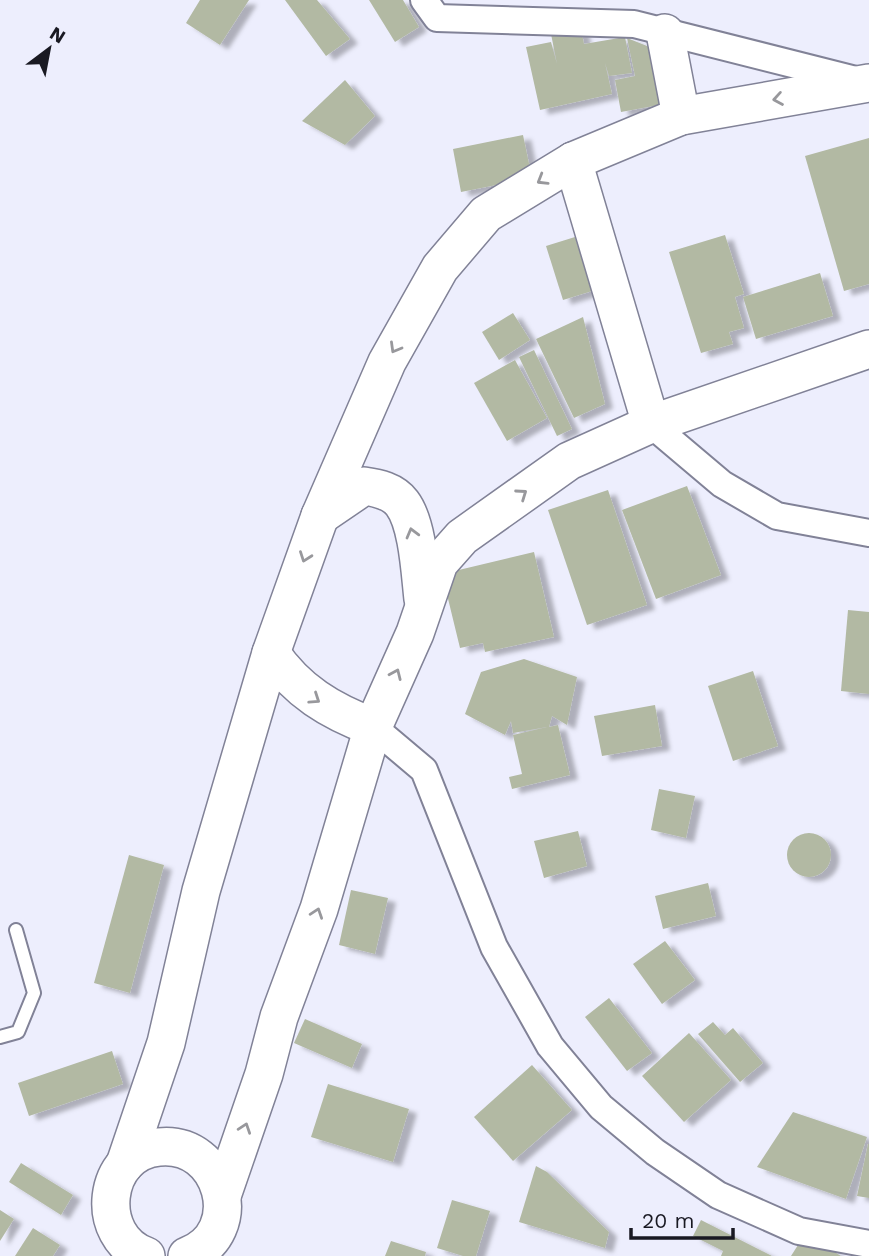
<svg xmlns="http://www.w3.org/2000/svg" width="869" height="1256" viewBox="0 0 869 1256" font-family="'Work Sans',sans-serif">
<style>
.building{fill:#b2b9a3;filter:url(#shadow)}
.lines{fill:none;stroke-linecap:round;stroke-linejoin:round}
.lane-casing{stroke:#818297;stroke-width:16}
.street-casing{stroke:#818297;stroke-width:30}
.secondary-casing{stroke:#818297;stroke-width:40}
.lane{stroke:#fff;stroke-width:12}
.street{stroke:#fff;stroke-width:26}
.secondary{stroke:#fff;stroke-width:37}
.oneway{stroke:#98989c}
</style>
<defs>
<filter id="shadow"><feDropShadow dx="8" dy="4.5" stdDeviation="2" flood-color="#0004"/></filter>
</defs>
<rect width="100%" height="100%" fill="#edeefd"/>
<!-- building -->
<g class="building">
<polygon points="200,0 249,0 220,45 186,23"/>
<polygon points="285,0 317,0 350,39 326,56"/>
<polygon points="369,0 403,0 419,27 395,42"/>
<polygon points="581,29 584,44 625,37 632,73 609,76 605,63 612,94 540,110 526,47 551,42 557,64 551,34"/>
<polygon points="627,38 652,48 664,104 621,112 615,80 635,76"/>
<polygon points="345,80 375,116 345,145 302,121"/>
<polygon points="523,135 532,178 461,192 453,149"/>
<polygon points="869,138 869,284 844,291 805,156"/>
<polygon points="725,235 744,294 735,297 744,328 729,332 733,344 701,353 669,252"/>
<polygon points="575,237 592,291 563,300 546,246"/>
<polygon points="820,273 833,316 756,339 743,297"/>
<polygon points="513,313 530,340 499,360 482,332"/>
<polygon points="583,317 605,404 574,418 536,339"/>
<polygon points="534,350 572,429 557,436 519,357"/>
<polygon points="515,360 547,418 507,441 474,383"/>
<polygon points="687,486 721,575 656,599 622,510"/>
<polygon points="608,490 647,605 587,625 548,510"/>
<polygon points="534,552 554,637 485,652 483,643 460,648 442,574"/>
<polygon points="848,610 869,612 869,694 841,691"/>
<polygon points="524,659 577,677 567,725 552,716 549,727 558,725 570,775 512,789 509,777 522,774 513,735 547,727 513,733 511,721 505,735 465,714 481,672"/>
<polygon points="753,671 778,746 733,761 708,686"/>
<polygon points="655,705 662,746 602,756 594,716"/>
<polygon points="659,789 695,796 686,838 651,830"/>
<polygon points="578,831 587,866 544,878 534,841"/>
<circle cx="809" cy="855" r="22"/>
<polygon points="129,855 164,865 130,993 94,983"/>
<polygon points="708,883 716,916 663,929 655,896"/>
<polygon points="351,890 388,898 375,954 339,945"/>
<polygon points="665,941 695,980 662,1004 633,964"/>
<polygon points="609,998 652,1053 627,1071 585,1017"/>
<polygon points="305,1019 362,1044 352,1068 294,1043"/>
<polygon points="713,1022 725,1035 733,1028 763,1063 740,1082 698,1034"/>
<polygon points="689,1033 731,1080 684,1122 642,1076"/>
<polygon points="112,1051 123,1084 29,1116 18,1083"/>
<polygon points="532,1065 572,1110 513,1161 474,1117"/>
<polygon points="328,1084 409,1109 393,1162 311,1137"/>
<polygon points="793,1112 867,1137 846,1199 757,1167"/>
<polygon points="868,1144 869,1144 869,1198 857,1196"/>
<polygon points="21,1163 73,1195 61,1215 9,1182"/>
<polygon points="536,1166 547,1172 609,1232 605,1248 519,1222"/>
<polygon points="452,1200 490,1211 476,1256 463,1256 437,1248"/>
<polygon points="0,1210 14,1219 0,1241"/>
<polygon points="701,1220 772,1256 721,1256 723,1251 693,1236"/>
<polygon points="33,1228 60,1245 53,1256 15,1256"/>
<polygon points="805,1234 841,1256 791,1256"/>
<polygon points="391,1241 426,1252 425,1256 385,1256"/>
</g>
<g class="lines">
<!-- lane casing -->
<g class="lane-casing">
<polyline id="lane" points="0,1037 18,1032 34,993 16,930"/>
</g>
<!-- street casing -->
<g class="street-casing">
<g id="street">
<polyline points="424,0 437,18 634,24 860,81"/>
<polyline points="651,424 722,484 777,516 869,533"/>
<polyline points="373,727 424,770 494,947 550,1046 601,1107 655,1152 718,1195 799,1231 869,1244"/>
</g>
</g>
<!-- secondary casing -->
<g class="secondary-casing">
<g id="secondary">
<polyline points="665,33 681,116"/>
<polyline points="573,161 651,424"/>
<path d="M320,516l44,-30c14,2 29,5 38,17 16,21 18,70 21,96"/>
<path d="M271,653c26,38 59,58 102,74"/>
<polyline points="125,1164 166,1043 201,891 271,653 320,516 387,362 440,268 486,214 573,161 681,116 869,83"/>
<polyline points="223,1193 264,1074 279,1017 319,909 373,727 415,633 439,563 462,537 569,461 651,424 869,349"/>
<path d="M146,1256c-53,-19 -44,-104 13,-109 64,-7 90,86 28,109"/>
</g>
</g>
<!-- lane -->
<use href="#lane" class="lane"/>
<!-- street -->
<use href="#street" class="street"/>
<!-- secondary -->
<use href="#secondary" class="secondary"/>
</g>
<!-- one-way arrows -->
<defs><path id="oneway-chevron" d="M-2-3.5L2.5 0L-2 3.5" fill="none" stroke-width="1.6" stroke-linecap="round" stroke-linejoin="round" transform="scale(1.75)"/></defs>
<g class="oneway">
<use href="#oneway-chevron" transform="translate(778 99) rotate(170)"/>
<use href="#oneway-chevron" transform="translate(542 180) rotate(149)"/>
<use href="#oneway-chevron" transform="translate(395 348) rotate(120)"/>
<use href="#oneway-chevron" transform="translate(522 494) rotate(-35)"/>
<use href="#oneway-chevron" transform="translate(412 533) rotate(-105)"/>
<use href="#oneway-chevron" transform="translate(305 557) rotate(110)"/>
<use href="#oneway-chevron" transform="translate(396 674) rotate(-66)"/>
<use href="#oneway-chevron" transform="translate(315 699) rotate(34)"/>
<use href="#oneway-chevron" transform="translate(317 913) rotate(-71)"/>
<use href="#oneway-chevron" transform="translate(245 1128) rotate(-71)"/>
</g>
<!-- north arrow -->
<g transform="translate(49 49) rotate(32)" stroke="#edeefd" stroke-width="5" paint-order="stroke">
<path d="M0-5L12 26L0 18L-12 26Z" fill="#191922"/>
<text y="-10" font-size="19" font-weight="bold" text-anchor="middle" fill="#191922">N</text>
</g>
<!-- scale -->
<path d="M631 1228v10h102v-10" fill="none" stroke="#191922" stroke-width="3.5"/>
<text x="642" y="1228" font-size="21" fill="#191922" stroke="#edeefd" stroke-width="5" paint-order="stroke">20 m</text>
</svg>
